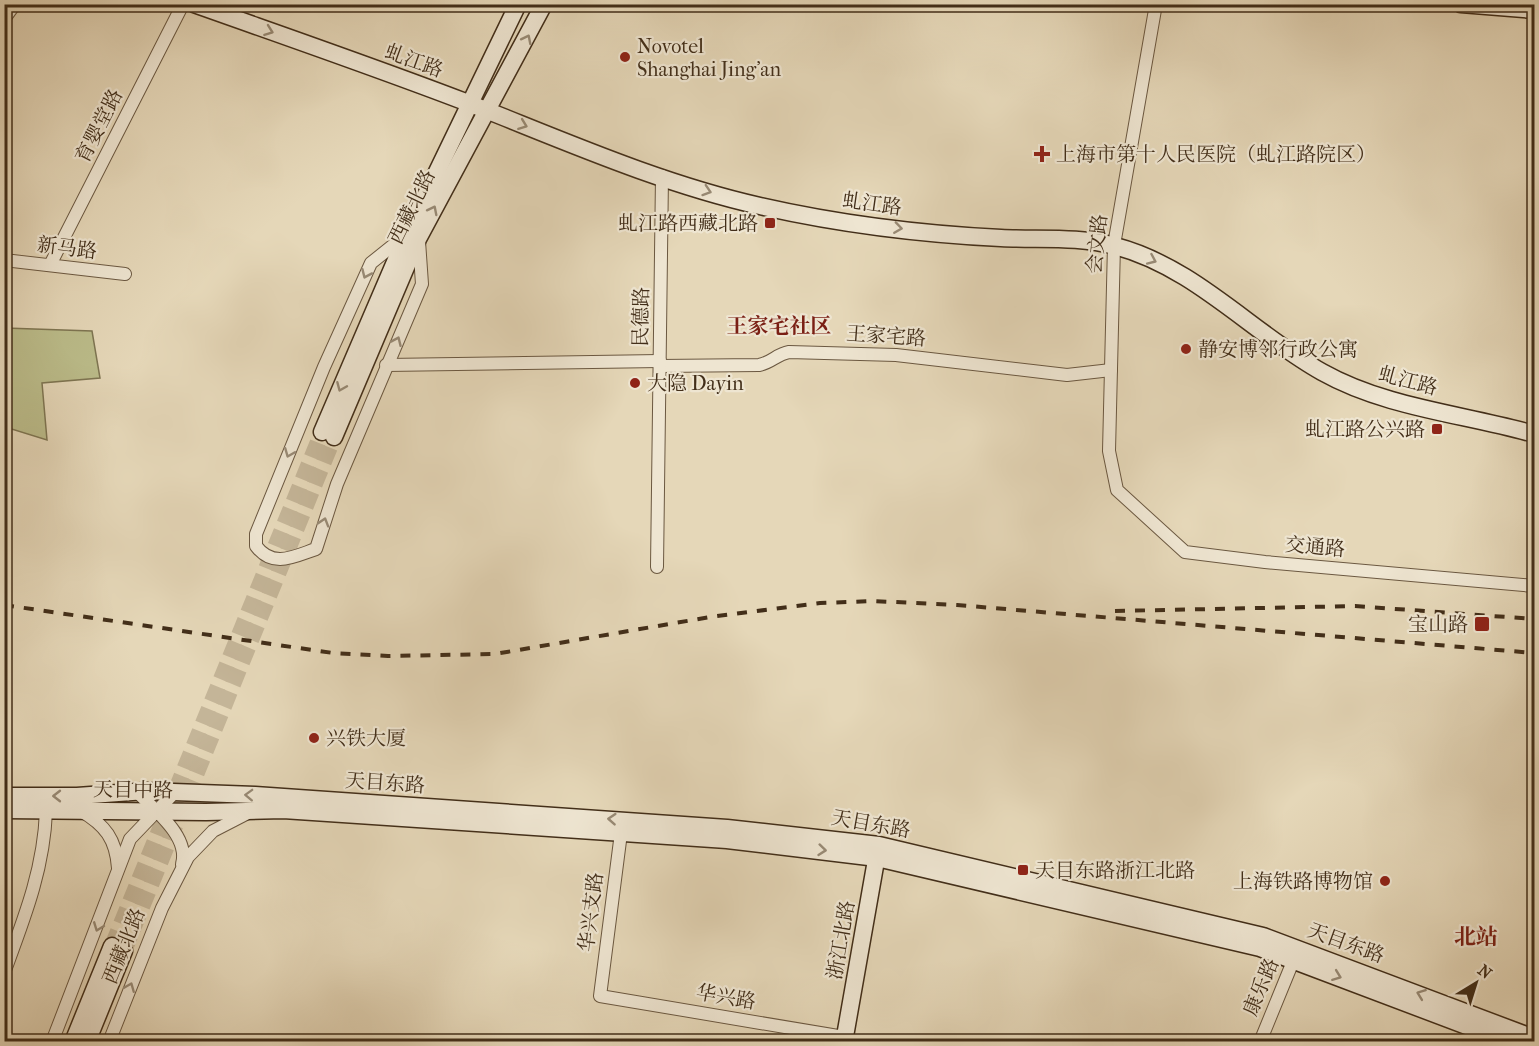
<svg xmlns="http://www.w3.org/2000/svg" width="1539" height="1046" viewBox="0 0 1539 1046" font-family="'IM FELL French Canon','Noto Serif SC',serif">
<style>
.green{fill:#bbbc8a;stroke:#7e7552;stroke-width:1.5}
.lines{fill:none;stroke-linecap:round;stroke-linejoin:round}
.secondary-tunnel{stroke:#c4b598;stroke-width:16;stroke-dasharray:16 8;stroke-linecap:butt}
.street-casing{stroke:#6b5841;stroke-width:14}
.secondary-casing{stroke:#422e19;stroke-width:19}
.street{stroke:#eee5d1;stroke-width:12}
.secondary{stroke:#eee5d1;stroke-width:16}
.rail{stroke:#422e19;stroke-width:4;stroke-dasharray:10 10;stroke-linecap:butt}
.oneway{stroke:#988a75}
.poi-dot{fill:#8f2418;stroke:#eee5d1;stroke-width:2}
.labels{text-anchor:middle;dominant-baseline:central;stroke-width:4.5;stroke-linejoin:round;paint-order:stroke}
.poi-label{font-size:20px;fill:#422e19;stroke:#eee5d1;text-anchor:start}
.street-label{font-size:20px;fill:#422e19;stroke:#eee5d1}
.neighbourhood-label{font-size:21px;font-weight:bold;fill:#7a1f14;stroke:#eee5d1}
.quarter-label{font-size:22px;font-weight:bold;fill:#7a1f14;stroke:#eee5d1}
</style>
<rect width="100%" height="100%" fill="#e5d7b8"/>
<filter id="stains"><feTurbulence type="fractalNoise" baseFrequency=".00333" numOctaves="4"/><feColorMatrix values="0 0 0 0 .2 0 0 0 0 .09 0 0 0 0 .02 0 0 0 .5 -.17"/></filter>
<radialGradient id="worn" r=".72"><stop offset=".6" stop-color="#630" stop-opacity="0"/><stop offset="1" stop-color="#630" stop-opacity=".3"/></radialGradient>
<!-- green -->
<polygon class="green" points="5,328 92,331 100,378 42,383 47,440 5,427"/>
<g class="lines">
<!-- secondary-tunnel -->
<g class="secondary-tunnel">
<polyline points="112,946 322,432"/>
<polyline points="124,951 334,437"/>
</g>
<!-- street casing -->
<g class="street-casing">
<g id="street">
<polyline points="1156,4 1114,245 1109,451 1117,490 1185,552 1265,562 1534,586"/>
<polyline points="4,19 15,4"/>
<path d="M406,235l-35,28 -47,104 -68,167v12c17,23 39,10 60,3l21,-65 85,-200 -3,-43"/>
<polyline points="4,260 125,274"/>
<polyline points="50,265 183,4"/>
<polyline points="386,365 660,361"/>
<path d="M660,366l99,-1c12,-2 18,-11 30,-13l107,3 171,20 44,-5"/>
<polyline points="657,567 662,176"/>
<path d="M136,791c17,18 54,45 46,73"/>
<path d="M81,811c24,14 35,28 37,57"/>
<polyline points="621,833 600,996 844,1037"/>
<path d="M4,973c20,-54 40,-104 42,-162"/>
<polyline points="52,1042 130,839 175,792"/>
<polyline points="109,1042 162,908 188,857 213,831 246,814"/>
<polyline points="1260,1042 1296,954"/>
</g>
</g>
<!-- secondary casing -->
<g class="secondary-casing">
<g id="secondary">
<path d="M194,4c90,32 180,63 269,97 97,38 195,82 297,105 79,18 161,28 241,32 38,2 77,-2 114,8 80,21 137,87 207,126 64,36 142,42 212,62"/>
<polyline points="1461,4 1534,10"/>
<polyline points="322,432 407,234 518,4"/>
<polyline points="334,437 418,239 544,4"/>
<polyline points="4,796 77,796 146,791 255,795 727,828 879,845 1263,936 1534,1038"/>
<polyline points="4,810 206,812 283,810 727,840 877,858 1260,948 1509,1042"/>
<polyline points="73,1042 112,946"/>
<polyline points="87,1042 124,951"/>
<polyline points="844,1042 878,849"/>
</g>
</g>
<!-- street -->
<use href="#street" class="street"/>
<!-- secondary -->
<use href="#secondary" class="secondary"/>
<!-- rail -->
<g class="rail">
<polyline points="4,605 333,653 388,656 495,654 710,617 820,603 873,601 957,605 1534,653"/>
<polyline points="1115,611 1355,606 1534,619"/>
</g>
</g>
<!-- one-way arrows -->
<defs><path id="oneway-chevron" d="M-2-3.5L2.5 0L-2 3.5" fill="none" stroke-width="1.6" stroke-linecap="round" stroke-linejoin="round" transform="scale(1.5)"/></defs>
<g class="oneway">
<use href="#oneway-chevron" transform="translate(269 31) rotate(20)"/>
<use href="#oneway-chevron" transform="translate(527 39) rotate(-63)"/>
<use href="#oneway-chevron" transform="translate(523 125) rotate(21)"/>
<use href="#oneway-chevron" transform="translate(707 191) rotate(18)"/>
<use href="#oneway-chevron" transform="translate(433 210) rotate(-63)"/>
<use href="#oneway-chevron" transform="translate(898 228) rotate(8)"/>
<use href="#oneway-chevron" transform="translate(1152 260) rotate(24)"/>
<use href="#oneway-chevron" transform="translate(366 274) rotate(114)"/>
<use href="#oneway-chevron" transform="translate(397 341) rotate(-66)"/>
<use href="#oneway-chevron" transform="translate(341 387) rotate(113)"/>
<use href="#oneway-chevron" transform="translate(289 453) rotate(112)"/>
<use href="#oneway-chevron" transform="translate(324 522) rotate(-73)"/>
<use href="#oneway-chevron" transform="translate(249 795) rotate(-178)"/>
<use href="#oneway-chevron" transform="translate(57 796) rotate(-180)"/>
<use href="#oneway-chevron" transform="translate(612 819) rotate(-176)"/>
<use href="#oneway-chevron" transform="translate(822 850) rotate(6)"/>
<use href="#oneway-chevron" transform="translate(98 927) rotate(111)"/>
<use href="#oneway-chevron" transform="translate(1337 976) rotate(21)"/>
<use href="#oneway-chevron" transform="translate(130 987) rotate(-68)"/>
<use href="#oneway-chevron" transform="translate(1421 994) rotate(-159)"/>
</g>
<!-- markers -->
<g class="poi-dot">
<circle cx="625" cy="57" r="6"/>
<path d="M1039 145h6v6h6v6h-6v6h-6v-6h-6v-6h6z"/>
<rect x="764" y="217" width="12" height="12" rx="3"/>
<circle cx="1186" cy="349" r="6"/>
<circle cx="635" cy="383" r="6"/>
<rect x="1431" y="423" width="12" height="12" rx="3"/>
<rect x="1474" y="616" width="16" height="16" rx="3"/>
<circle cx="314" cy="738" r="6"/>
<rect x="1017" y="864" width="12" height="12" rx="3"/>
<circle cx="1385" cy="881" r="6"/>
</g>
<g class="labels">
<!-- poi labels -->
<g class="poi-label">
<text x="637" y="46">Novotel<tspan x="637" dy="23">Shanghai Jing'an</tspan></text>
<text x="1056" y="154">上海市第十人民医院（虬江路院区）</text>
<text x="758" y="223" text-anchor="end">虬江路西藏北路</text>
<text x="1198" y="349">静安博邻行政公寓</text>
<text x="647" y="383">大隐 Dayin</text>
<text x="1425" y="429" text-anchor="end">虬江路公兴路</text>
<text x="1468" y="624" text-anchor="end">宝山路</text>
<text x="326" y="738">兴铁大厦</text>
<text x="1035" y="870">天目东路浙江北路</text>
<text x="1373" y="881" text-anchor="end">上海铁路博物馆</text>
</g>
<!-- street labels -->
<g class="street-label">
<text transform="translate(414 61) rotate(20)">虬江路</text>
<text transform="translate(99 126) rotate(-63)">育婴堂路</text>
<text transform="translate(872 204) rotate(8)">虬江路</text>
<text transform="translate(412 207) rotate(-64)">西藏北路</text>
<text transform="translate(1097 244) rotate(-84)">会文路</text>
<text transform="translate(67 248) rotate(7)">新马路</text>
<text transform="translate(641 317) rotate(-89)">民德路</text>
<text transform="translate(886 336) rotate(4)">王家宅路</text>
<text transform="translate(1408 381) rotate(15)">虬江路</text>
<text transform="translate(1315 547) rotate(5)">交通路</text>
<text transform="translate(385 783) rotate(4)">天目东路</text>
<text transform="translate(133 790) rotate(1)">天目中路</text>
<text transform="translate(871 824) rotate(10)">天目东路</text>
<text transform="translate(591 912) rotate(-83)">华兴支路</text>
<text transform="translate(841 940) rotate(-80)">浙江北路</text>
<text transform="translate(1346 943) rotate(20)">天目东路</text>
<text transform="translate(124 946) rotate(-68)">西藏北路</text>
<text transform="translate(1261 987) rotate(-67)">康乐路</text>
<text transform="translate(726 997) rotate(10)">华兴路</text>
</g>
<!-- neighbourhood labels -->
<g class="neighbourhood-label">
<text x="779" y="326">王家宅社区</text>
</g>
<!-- quarter labels -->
<g class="quarter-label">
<text x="1476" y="937">北站</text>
</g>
</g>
<!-- margin -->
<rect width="1539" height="1046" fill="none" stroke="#e5d7b8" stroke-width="24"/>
<rect x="6" y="6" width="1527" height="1034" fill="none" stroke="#422e19" stroke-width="3"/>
<rect x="12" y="12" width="1515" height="1022" fill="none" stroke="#422e19" stroke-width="1.5"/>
<!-- north arrow -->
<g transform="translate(1476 983) rotate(38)" stroke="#eee5d1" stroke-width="4.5" paint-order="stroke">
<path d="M0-4.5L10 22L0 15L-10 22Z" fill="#422e19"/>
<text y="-9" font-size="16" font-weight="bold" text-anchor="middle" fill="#422e19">N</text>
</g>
<rect width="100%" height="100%" filter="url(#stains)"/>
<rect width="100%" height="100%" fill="url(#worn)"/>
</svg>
